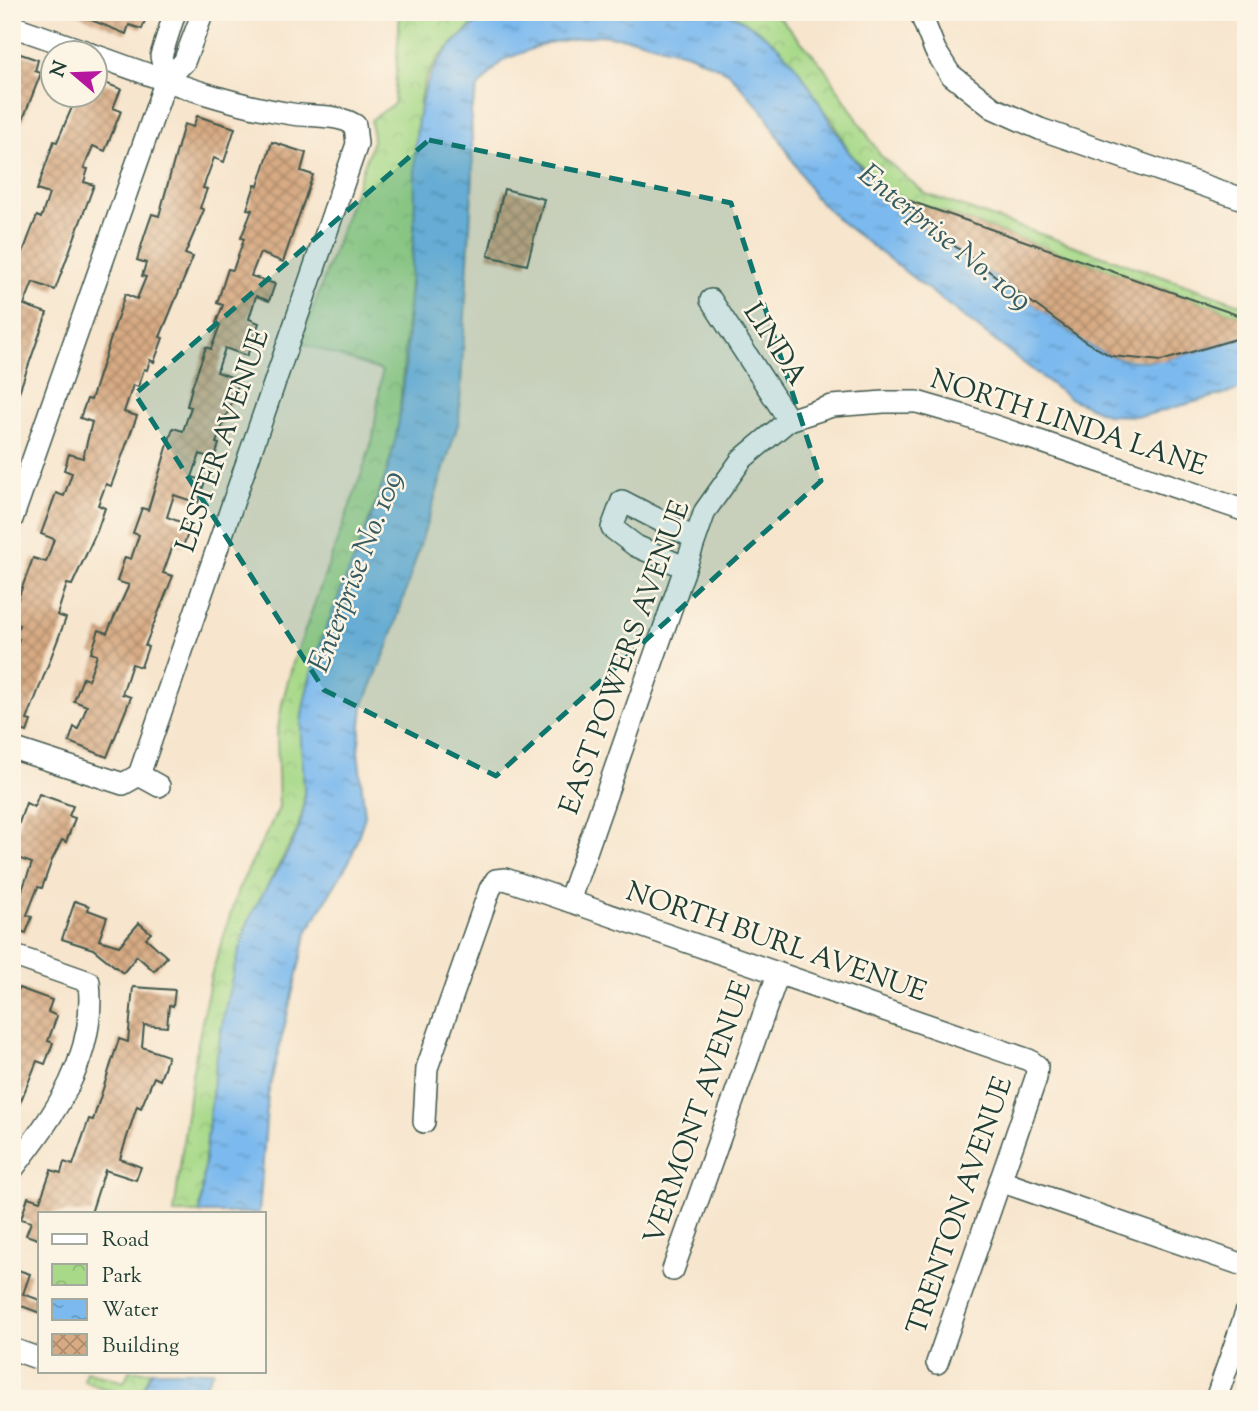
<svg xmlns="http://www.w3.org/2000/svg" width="1258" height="1411" viewBox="0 0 1258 1411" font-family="'Sorts Mill Goudy',serif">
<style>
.park{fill:url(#park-crowns);stroke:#638b5e;stroke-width:2}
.water{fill:url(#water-ripples);stroke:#4d7b91;stroke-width:2}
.building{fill:url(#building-cross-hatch)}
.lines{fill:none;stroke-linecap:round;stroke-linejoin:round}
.minor-casing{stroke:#3f564b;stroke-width:24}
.minor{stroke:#fff;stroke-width:21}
.marked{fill:#0f766e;fill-opacity:0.2;stroke:#0f766e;stroke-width:5;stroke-dasharray:14 9;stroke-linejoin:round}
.labels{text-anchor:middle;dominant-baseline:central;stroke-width:5;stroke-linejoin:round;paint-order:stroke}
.street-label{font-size:28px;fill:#1f3d34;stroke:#fcf5e5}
.water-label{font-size:30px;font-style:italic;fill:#365c62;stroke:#fcf5e5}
</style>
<defs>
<pattern id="park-crowns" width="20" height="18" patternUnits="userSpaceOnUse" patternTransform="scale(1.75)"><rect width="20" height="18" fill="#a7d989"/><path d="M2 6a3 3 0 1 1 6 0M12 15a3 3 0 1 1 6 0" fill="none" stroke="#8fbb77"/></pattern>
<pattern id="water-ripples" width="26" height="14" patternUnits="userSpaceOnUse" patternTransform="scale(1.75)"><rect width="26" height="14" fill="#7bb9ee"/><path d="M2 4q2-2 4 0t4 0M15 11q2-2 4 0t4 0" fill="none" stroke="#6498c2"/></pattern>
<pattern id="building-cross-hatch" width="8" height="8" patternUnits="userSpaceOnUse" patternTransform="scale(1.75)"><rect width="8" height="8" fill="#d7aa83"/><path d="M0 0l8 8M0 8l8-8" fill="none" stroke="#ae8c6c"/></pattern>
</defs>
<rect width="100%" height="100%" fill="#fcf5e5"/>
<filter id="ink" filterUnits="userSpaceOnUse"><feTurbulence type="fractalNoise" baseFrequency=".0143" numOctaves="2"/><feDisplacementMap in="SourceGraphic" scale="14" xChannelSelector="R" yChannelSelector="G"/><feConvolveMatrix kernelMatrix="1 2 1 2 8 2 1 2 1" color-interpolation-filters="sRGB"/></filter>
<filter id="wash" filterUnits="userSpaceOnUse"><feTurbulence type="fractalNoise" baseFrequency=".00686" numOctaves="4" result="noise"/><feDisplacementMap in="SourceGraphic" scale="28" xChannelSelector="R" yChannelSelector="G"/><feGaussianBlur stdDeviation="1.57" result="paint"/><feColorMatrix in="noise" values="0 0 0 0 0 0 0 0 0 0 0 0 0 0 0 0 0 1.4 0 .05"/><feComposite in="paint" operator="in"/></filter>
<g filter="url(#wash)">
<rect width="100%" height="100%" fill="#f7e5cd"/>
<!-- park -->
<g class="park">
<polygon points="400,12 495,12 472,25 439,57 426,78 420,98 416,206 398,432 385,477 314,670 303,811 296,833 246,927 233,976 211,1102 200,1213 174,1213 192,1074 211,976 238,890 279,808 277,736 282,703 293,663 365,464 373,438 382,371 301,343 373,140 371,120 394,104"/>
<polygon points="726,12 770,12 781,19 823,66 881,156 926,194 1246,306 1246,318 885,192 849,152 833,121 742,20"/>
<polygon points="86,1371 124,1382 129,1371 152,1371 138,1399 116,1399 118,1394 84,1381"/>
</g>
<!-- water -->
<g class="water">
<path d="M495,12h231c75,36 81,77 123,140 43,62 127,110 188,154 23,17 48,42 75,50 45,15 91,-9 134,-20v52l-103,28 -35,-1 -39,-17 -228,-176 -27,-26 -51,-85 -35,-39 -39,-18 -55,-15 -36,-4 -51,8 -44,17 -25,27 -7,25 2,61 -14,248 -70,223 -26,62 -5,45 7,65 -14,42 -44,74 -39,163 -9,118h-59c9,-95 16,-191 45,-282 13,-41 53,-80 58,-121 5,-33 -7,-67 0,-101 14,-80 59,-157 83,-234 23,-72 21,-152 27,-227 8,-99 -20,-179 82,-236z"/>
<polygon points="152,1371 213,1371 198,1399 138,1399"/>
</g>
<g id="blocks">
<!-- building -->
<g class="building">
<polygon points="71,12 148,12 142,29 129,25 126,34"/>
<polygon points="12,51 38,60 35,71 41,73 14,142"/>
<polygon points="94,79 121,89 113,108 121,111 105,151 93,146 84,168 88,169 84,182 94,185 55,290 33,282 24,305 47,313 12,412 12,282 29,236 37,216 41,218 49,194 37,190 54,141 57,142 76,98 80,100 82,94 94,94"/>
<polygon points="197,116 235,128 224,162 214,158 203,188 207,189 200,208 204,210 185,254 193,257 160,337 163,338 154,362 150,360 147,370 144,369 138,387 133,385 124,412 137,416 111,486 106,484 98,505 105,508 97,531 72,585 67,584 57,615 66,618 27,720 31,721 27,732 12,727 12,658 19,639 15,638 19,625 12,623 12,615 33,558 46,562 54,539 41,534 56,493 64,496 72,473 64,470 69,454 83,458 92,422 80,418 87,399 91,400 125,294 137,299 146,277 142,276 146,263 137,260 145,234 152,214 159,216 184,124 193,127"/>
<polygon points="272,142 306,153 301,171 313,175 283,262 260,253 251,276 275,284 269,301 256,296 249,319 259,323 247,356 225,348 217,372 240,380 216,443 219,444 214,459 200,454 192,477 205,481 198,503 174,495 167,517 191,526 183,546 174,543 163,573 173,576 145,646 148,647 141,667 132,664 122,694 131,697 107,757 69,742 74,727 78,729 87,706 74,701 83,678 88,680 97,655 91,653 99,630 107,633 129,585 117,581 125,557 131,559 139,535 133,533 142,508 148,510 173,428 183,431 191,407 187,406 192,387 206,347 211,349 220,325 216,323 223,305 217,303 228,269 233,270 244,239 241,238 252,210 247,209 255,185 258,186"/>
<polygon points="504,189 544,199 527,265 488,256"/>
<polygon points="887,193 1246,318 1246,336 1161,361 1111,356 1086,342 956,247"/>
<polygon points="39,794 73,806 69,816 75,818 66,842 62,840 52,860 42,888 38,887 27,915 32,917 26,933 12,928 12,890 21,893 32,863 12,856 12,843 26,803 34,807"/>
<polygon points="75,901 89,906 88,910 107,917 99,940 119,946 139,923 151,933 146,938 167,957 154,971 137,956 123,973 93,949 62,939"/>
<polygon points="133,987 175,990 173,1006 169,1005 167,1027 144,1025 142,1047 168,1056 160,1080 154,1077 141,1108 137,1106 120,1159 141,1167 136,1180 105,1170 91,1213 40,1213 40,1240 26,1235 31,1222 21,1219 28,1197 40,1201 51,1170 61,1173 64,1162 73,1165 89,1119 93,1120 119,1039 128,1042"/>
<polygon points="19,988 52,1000 48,1012 57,1016 48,1041 53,1043 45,1064 37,1061 14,1118 12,1005"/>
<polygon points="12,1268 30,1274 23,1294 40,1300 40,1313 19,1305 12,1319"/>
</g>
</g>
</g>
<g filter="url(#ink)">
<use href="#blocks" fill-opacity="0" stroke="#3f564b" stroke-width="2"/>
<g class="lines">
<!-- minor casing -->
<g class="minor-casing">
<g id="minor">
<polyline points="920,12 935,50 950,74 993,108 1040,129 1246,200"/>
<polyline points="12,26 87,52"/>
<path d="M94,55c65,23 130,49 198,59 20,3 46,0 63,11l2,19 -218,631"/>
<polyline points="166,80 161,56 175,12"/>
<polyline points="711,300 789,420"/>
<polyline points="12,519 166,80 184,62 203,12"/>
<polyline points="684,567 636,546 612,528 622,501 694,538"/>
<polyline points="12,748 123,784 139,775 159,786"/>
<polyline points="569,901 705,511 742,459 789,420 832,406 884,402 917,402 965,416 1246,511"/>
<path d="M12,955l77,27c8,75 -34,132 -77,188"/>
<polyline points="424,1122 427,1068 490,889 496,880 505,879 569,901 1029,1060 1037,1066 1036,1078 937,1363"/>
<polyline points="1000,1181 1246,1266"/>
<polyline points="673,1270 778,974"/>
<polyline points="12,1349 40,1359"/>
<polyline points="1216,1399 1246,1313"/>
</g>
</g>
<!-- minor -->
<use href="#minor" class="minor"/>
</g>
</g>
<!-- marked area -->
<path class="marked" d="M429,140l302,63 90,278 -325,295 -172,-86 -189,-296z"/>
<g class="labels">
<!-- street labels -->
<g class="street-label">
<text transform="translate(774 345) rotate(57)">LINDA</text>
<text transform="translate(1068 424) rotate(18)">NORTH LINDA LANE</text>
<text transform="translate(224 441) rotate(-71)">LESTER AVENUE</text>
<text transform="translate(626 658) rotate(-70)">EAST POWERS AVENUE</text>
<text transform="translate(776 943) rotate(19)">NORTH BURL AVENUE</text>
<text transform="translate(699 1113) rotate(-71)">VERMONT AVENUE</text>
<text transform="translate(961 1206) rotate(-71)">TRENTON AVENUE</text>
</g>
<!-- water labels -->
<g class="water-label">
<text transform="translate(944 238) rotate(39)">Enterprise No. 109</text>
<text transform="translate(357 572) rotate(-69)">Enterprise No. 109</text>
</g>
</g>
<!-- margin -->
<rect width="1258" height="1411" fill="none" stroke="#fcf5e5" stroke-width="42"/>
<!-- legend -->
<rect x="38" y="1212" width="228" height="161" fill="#fcf5e5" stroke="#a4ab9e" stroke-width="2"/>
<rect x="52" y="1234" width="35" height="10" fill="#ffffff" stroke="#a4ab9e" stroke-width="2"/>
<text x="102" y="1246" font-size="21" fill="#1f3d34">Road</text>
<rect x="52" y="1264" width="35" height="21" fill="url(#park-crowns)" stroke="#a4ab9e" stroke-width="2"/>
<text x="102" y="1282" font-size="21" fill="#1f3d34">Park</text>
<rect x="52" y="1299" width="35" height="21" fill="url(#water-ripples)" stroke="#a4ab9e" stroke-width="2"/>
<text x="102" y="1316" font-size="21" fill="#1f3d34">Water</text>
<rect x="52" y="1334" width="35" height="21" fill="url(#building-cross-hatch)" stroke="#a4ab9e" stroke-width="2"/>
<text x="102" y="1352" font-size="21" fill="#1f3d34">Building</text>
<!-- north arrow -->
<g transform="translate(74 74) rotate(289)"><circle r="33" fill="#fcf5e5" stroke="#a4ab9e" stroke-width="2"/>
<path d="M0-5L12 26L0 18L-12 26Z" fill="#b5179e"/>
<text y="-10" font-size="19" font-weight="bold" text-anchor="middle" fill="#1f3d34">N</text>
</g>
</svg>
